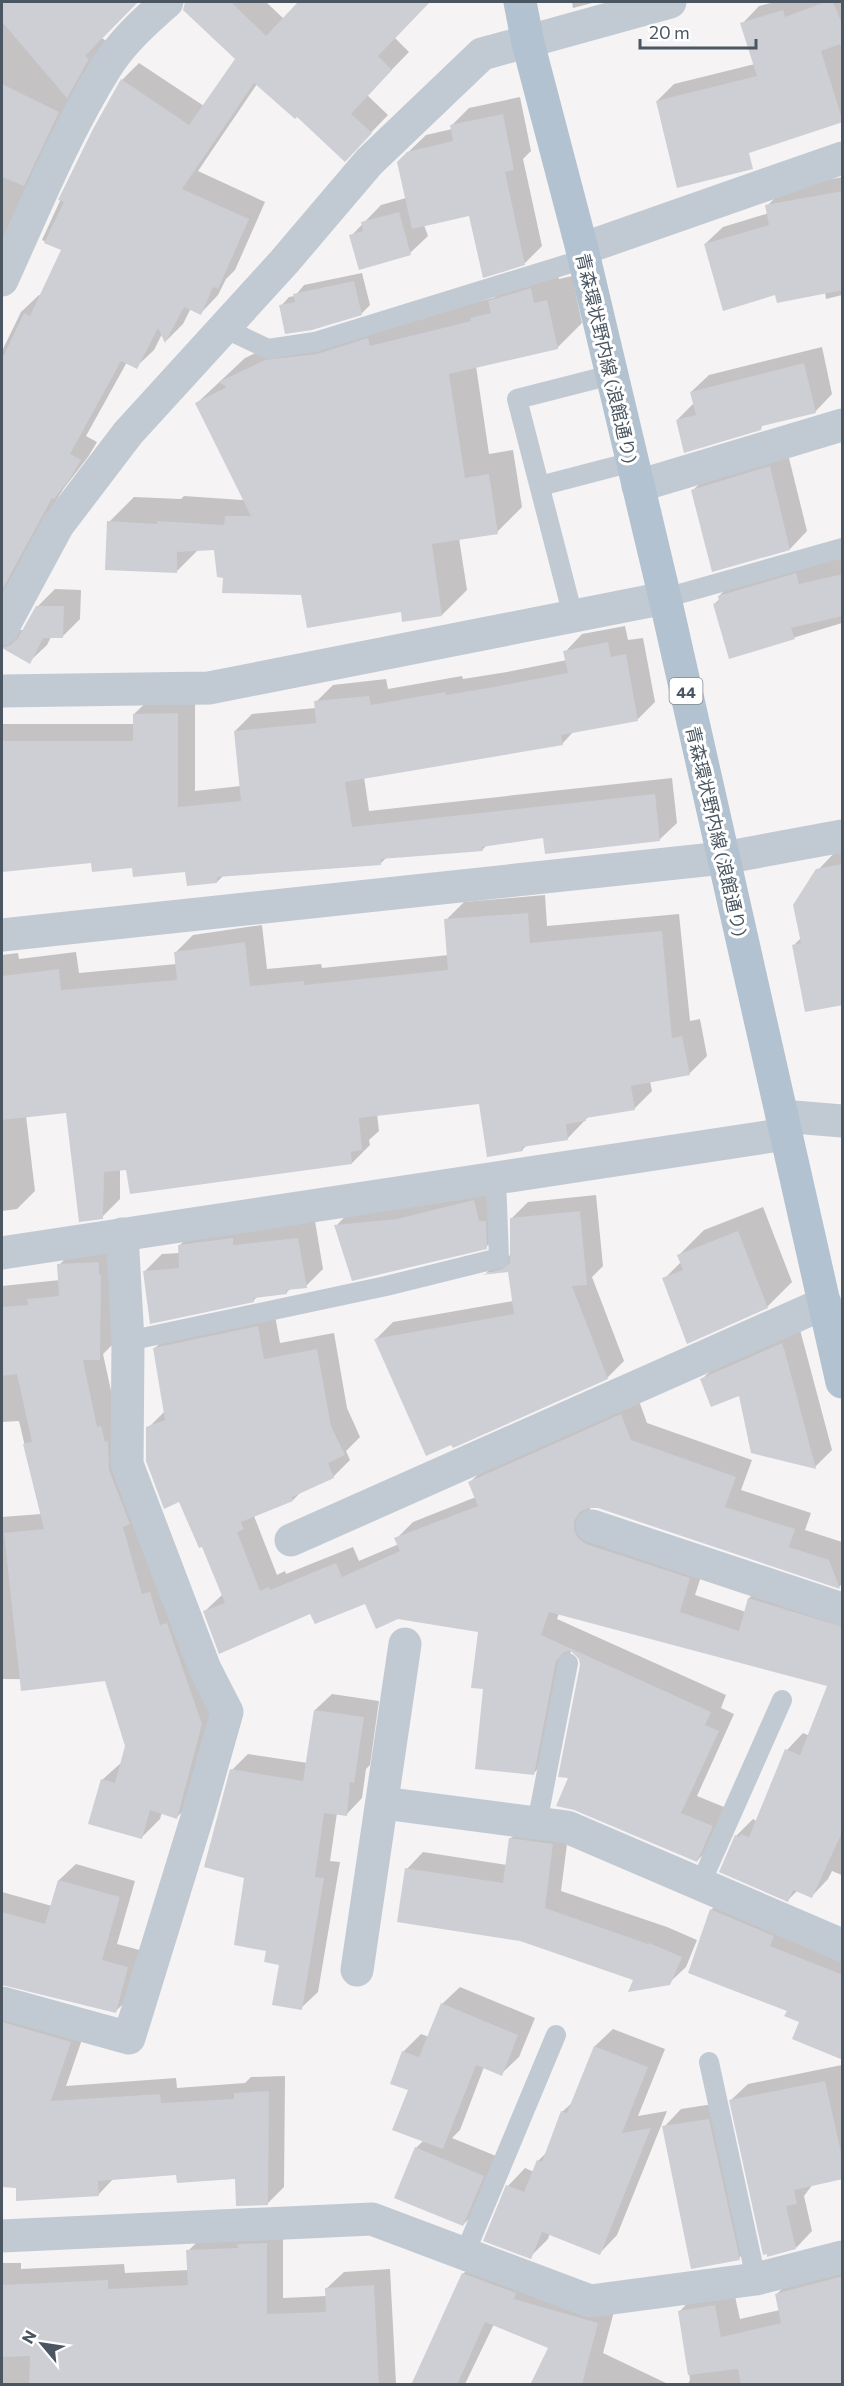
<svg xmlns="http://www.w3.org/2000/svg" width="844" height="2386" viewBox="0 0 844 2386" font-family="Commissioner,'Noto Sans JP',sans-serif">
<style>
.shadow{fill:#0003}
.building{fill:#cdcfd5}
.lines{fill:none;stroke-linecap:round;stroke-linejoin:round}
.lane{stroke:#c1cad2;stroke-width:20}
.street{stroke:#c1cad2;stroke-width:33}
.primary{stroke:#b3c2d1;stroke-width:33}
.labels{text-anchor:middle;dominant-baseline:central;stroke-width:6;stroke-linejoin:round;paint-order:stroke}
.shield{fill:#fff;stroke:#808990;stroke-width:1.5}
.shield-label{font-size:16px;font-weight:bold;fill:#4a5661}
.street-label{font-size:18px;fill:#4a5661;stroke:#fff}
</style>
<rect width="100%" height="100%" fill="#f5f3f3"/>
<!-- shadow -->
<g class="shadow">
<polygon points="2,2 137,2 102,38 106,41 2,257"/>
<polygon points="186,2 266,2 284,19 300,2 428,2 394,37 409,52 367,95 388,115 362,142 297,115 257,84 198,171 265,202 235,270 226,279 218,295 201,313 191,308 183,324 166,341 162,334 154,350 136,367 127,362 86,436 97,442 88,457 64,488 52,507 2,606 2,351 21,312 39,295 41,296 63,250 42,240 81,155 122,80 139,63 204,106 237,59 185,10"/>
<polygon points="572,2 596,2 573,8"/>
<polygon points="775,2 842,2 842,41 840,42 842,49 842,118 839,121 657,101 674,84 755,64 742,24 759,6"/>
<polygon points="520,97 531,151 523,159 542,246 525,263 471,214 424,225 428,236 410,253 351,236 381,205 406,198 398,162 426,135 452,129 451,126 469,108"/>
<polygon points="842,177 842,295 826,299 825,292 776,293 705,244 723,227 769,213 768,205 785,188"/>
<polygon points="555,264 559,279 572,276 582,323 557,348 476,366 489,454 513,450 522,507 497,532 459,538 467,590 442,615 302,593 224,576 215,548 199,549 176,572 109,522 134,497 181,499 184,496 242,500 244,499 197,403 245,358 291,336 395,322 493,298"/>
<polygon points="362,273 370,305 361,314 281,306 289,297 295,296 304,285"/>
<polygon points="822,347 832,394 815,412 677,420 694,403 691,392 709,375"/>
<polygon points="787,450 807,531 790,549 713,570 693,490 711,473"/>
<polygon points="842,558 842,623 730,657 714,604 720,599 719,596 741,574"/>
<polygon points="55,589 81,590 80,619 62,637 51,637 47,645 29,662 2,647 2,644 16,630 25,630 37,607"/>
<polygon points="625,626 628,640 643,638 655,702 638,719 574,731 562,744 364,777 369,811 672,778 677,823 659,840 545,836 487,845 482,850 387,857 381,863 224,875 217,882 187,871 93,862 2,870 2,724 135,724 134,714 152,697 195,696 195,791 241,786 235,731 252,714 316,708 316,702 333,685 386,679 388,689 462,676 463,679 507,672 567,660 565,652 582,634"/>
<polygon points="838,849 842,849 842,1004 794,945 801,938 818,870"/>
<polygon points="545,895 547,926 679,914 690,1021 700,1019 707,1056 689,1074 650,1081 652,1091 634,1109 589,1116 568,1138 527,1145 522,1150 481,1103 377,1114 379,1131 369,1140 370,1145 352,1163 120,1169 120,1199 102,1217 68,1111 26,1116 35,1191 17,1209 2,1211 2,955 18,953 19,959 76,952 79,973 177,964 175,953 193,935 262,925 267,969 321,964 322,968 449,955 446,920 464,902"/>
<polygon points="491,1184 504,1230 486,1247 336,1226 353,1208"/>
<polygon points="596,1195 603,1266 592,1277 624,1361 607,1378 376,1339 393,1322 513,1301 509,1270 486,1273 501,1258 511,1255 511,1219 528,1202"/>
<polygon points="763,1207 792,1282 767,1307 664,1279 682,1261 679,1255 704,1230"/>
<polygon points="315,1221 323,1269 306,1286 291,1288 286,1293 258,1296 253,1301 144,1272 162,1254 180,1253 179,1246 197,1228"/>
<polygon points="116,1245 117,1340 103,1354 115,1409 220,1705 195,1799 177,1817 162,1812 160,1819 142,1837 102,1780 122,1762 127,1746 106,1680 2,1679 2,1517 41,1514 19,1421 2,1422 2,1286 60,1280 59,1265 77,1247"/>
<polygon points="274,1310 280,1343 334,1333 347,1408 360,1437 346,1451 350,1460 333,1477 302,1491 293,1500 254,1516 277,1575 285,1571 286,1574 353,1547 359,1561 399,1544 396,1539 413,1522 476,1497 470,1482 487,1466 638,1398 647,1423 752,1460 741,1490 811,1513 805,1530 842,1542 842,1584 839,1587 598,1507 590,1506 590,1513 706,1561 695,1595 746,1612 749,1598 766,1582 842,1607 842,1875 832,1871 828,1879 812,1896 798,1890 788,1900 736,1836 753,1819 756,1821 787,1750 803,1733 810,1736 829,1685 559,1613 557,1619 726,1695 721,1708 734,1714 697,1796 729,1809 713,1844 697,1861 570,1777 581,1665 581,1658 576,1652 571,1651 550,1756 534,1773 485,1688 479,1631 366,1602 311,1612 205,1611 223,1594 203,1545 148,1428 165,1411 155,1348 172,1331"/>
<polygon points="799,1326 832,1450 815,1467 740,1394 702,1379 720,1362"/>
<polygon points="332,1694 379,1701 370,1765 366,1769 362,1798 346,1815 337,1813 330,1861 340,1862 318,1992 301,2008 281,1964 268,1950 246,1876 232,1770 248,1754 308,1763 315,1710"/>
<polygon points="527,1823 569,1828 561,1891 667,1927 697,1940 686,1967 669,1983 635,1979 407,1869 423,1852 507,1865 510,1839"/>
<polygon points="76,1864 135,1881 117,1944 143,1951 132,1995 116,2011 2,1983 2,1892 52,1906 59,1880"/>
<polygon points="728,1893 842,1952 842,2058 788,2010 711,1910"/>
<polygon points="460,1987 535,2018 519,2057 501,2074 484,2067 460,2130 452,2138 501,2158 480,2207 463,2225 416,2148 424,2140 410,2089 403,2052 421,2034 429,2037 442,2004"/>
<polygon points="2,1994 87,2025 66,2086 176,2078 177,2088 245,2083 251,2077 285,2076 284,2187 267,2204 237,2178 178,2174 114,2178 98,2195 2,2186 2,2092 14,2091 2,2087"/>
<polygon points="613,2029 665,2049 638,2116 667,2111 617,2235 600,2253 550,2233 548,2239 530,2257 508,2186 525,2168 534,2172 538,2161 548,2151 562,2112 574,2101 595,2046"/>
<polygon points="842,2065 842,2177 813,2184 804,2196 812,2231 796,2248 731,2100 748,2084"/>
<polygon points="726,2102 756,2241 739,2258 664,2127 681,2109"/>
<polygon points="283,2226 283,2298 327,2296 327,2288 344,2272 390,2269 396,2384 2,2384 2,2263 21,2263 21,2269 124,2264 125,2273 189,2270 188,2251 205,2234"/>
<polygon points="482,2255 616,2304 603,2353 668,2384 531,2384 550,2347 494,2324 465,2384 412,2384 463,2274"/>
<polygon points="842,2263 842,2384 688,2384 690,2380 680,2311 698,2292 733,2287 740,2319 780,2310 777,2294 795,2275"/>
</g>
<!-- building -->
<g class="building">
<polygon points="2,2 138,2 85,56 89,59 67,98 2,22"/>
<polygon points="185,2 231,2 266,36 298,2 430,2 378,56 392,70 351,114 372,133 345,162 297,117 295,119 254,83 182,189 249,219 218,289 213,287 201,315 184,307 165,343 158,328 137,369 121,361 70,454 81,460 71,477 54,499 52,498 2,590 2,359 24,313 30,316 61,250 44,243 64,202 58,200 93,129 121,79 189,125 235,59 183,10"/>
<polygon points="825,2 833,2 843,26 843,43 821,51 843,122 749,153 753,169 677,188 656,101 757,76 740,23 783,10 785,17"/>
<polygon points="2,84 59,112 24,186 2,177"/>
<polygon points="503,114 514,170 505,172 525,265 483,278 469,216 412,229 397,162 407,152 453,141 450,125"/>
<polygon points="843,191 843,290 777,303 775,295 723,311 704,244 769,225 765,205"/>
<polygon points="399,212 411,255 359,270 349,235 363,231 361,222"/>
<polygon points="354,281 362,315 312,330 285,334 279,305 295,302 293,294"/>
<polygon points="531,288 534,303 547,300 558,349 449,374 465,478 489,474 498,534 432,544 442,616 402,622 401,612 307,628 301,595 222,593 223,578 217,577 214,550 177,552 177,573 105,570 107,521 157,524 157,521 224,525 225,516 251,516 195,403 227,387 219,382 265,360 317,354 368,338 370,346 471,321 470,318 491,313 488,301"/>
<polygon points="804,363 816,413 762,426 761,430 684,453 676,420 696,415 690,392"/>
<polygon points="770,466 790,550 712,572 691,490"/>
<polygon points="796,573 799,584 843,574 843,616 791,628 795,639 729,659 713,604 719,602 718,596"/>
<polygon points="36,606 64,606 63,638 43,638 30,664 2,648 11,645 18,638"/>
<polygon points="608,642 611,657 626,654 638,721 561,735 563,745 345,782 352,827 655,794 660,841 545,854 543,838 482,847 483,851 381,859 381,865 217,877 217,883 187,886 185,872 133,877 132,868 92,872 91,863 2,872 2,741 133,741 133,714 178,713 178,807 241,801 234,731 316,723 314,701 369,696 371,705 445,692 446,695 488,688 568,673 563,651"/>
<polygon points="843,864 843,1005 805,1012 792,945 801,943 793,905 816,869"/>
<polygon points="528,913 530,943 662,931 672,1038 682,1036 690,1075 631,1086 635,1110 586,1118 586,1121 566,1124 568,1140 522,1147 523,1151 487,1157 479,1104 359,1118 362,1150 351,1152 352,1164 130,1194 126,1170 104,1172 103,1219 79,1222 66,1113 2,1120 2,976 59,969 61,990 177,980 174,952 245,942 250,986 304,981 304,985 448,970 444,919"/>
<polygon points="474,1200 479,1221 486,1221 487,1249 352,1281 334,1225 397,1219"/>
<polygon points="580,1211 587,1285 572,1286 608,1379 453,1448 451,1445 426,1456 374,1339 514,1314 508,1272 482,1275 502,1269 510,1263 510,1218"/>
<polygon points="738,1231 768,1308 687,1344 662,1278 683,1270 677,1255"/>
<polygon points="233,1238 233,1245 298,1238 307,1288 286,1290 287,1294 253,1298 254,1302 150,1324 143,1271 179,1268 178,1245"/>
<polygon points="99,1262 99,1275 101,1275 100,1360 83,1360 97,1427 101,1426 105,1442 108,1441 109,1470 130,1524 123,1527 142,1594 150,1592 160,1625 167,1623 202,1724 177,1819 150,1810 142,1839 88,1824 101,1779 115,1783 125,1746 105,1681 21,1691 4,1533 44,1529 23,1444 32,1442 17,1374 2,1376 2,1307 28,1305 27,1299 59,1296 57,1264"/>
<polygon points="258,1326 264,1359 317,1349 331,1426 345,1455 328,1463 334,1478 292,1497 293,1501 241,1522 244,1529 237,1532 260,1591 269,1587 270,1590 336,1563 342,1577 400,1551 394,1538 478,1506 468,1482 621,1414 631,1440 736,1477 725,1507 795,1529 789,1547 829,1560 840,1589 598,1508 589,1508 580,1512 574,1521 574,1530 578,1538 586,1544 690,1578 680,1612 739,1631 748,1598 843,1627 843,1830 812,1898 793,1890 788,1902 719,1872 735,1835 739,1837 741,1834 749,1837 785,1749 800,1755 827,1686 549,1612 541,1635 711,1712 705,1725 719,1731 681,1813 713,1826 697,1862 574,1810 556,1806 568,1778 558,1777 580,1665 579,1659 571,1651 564,1652 556,1661 534,1775 475,1769 483,1689 471,1688 478,1632 398,1619 376,1629 365,1604 315,1624 310,1614 219,1654 203,1611 225,1603 202,1547 199,1548 179,1502 164,1509 146,1461 146,1427 165,1420 153,1348"/>
<polygon points="782,1343 785,1352 816,1469 751,1453 739,1396 711,1407 700,1379"/>
<polygon points="314,1710 364,1717 354,1783 350,1782 347,1816 324,1813 315,1877 324,1878 302,2010 272,2005 279,1965 264,1962 266,1951 234,1945 244,1878 204,1867 230,1769 303,1781"/>
<polygon points="509,1838 553,1844 545,1908 648,1944 649,1943 682,1957 670,1985 628,1992 633,1980 520,1941 397,1922 405,1868 503,1883"/>
<polygon points="58,1880 120,1897 102,1960 128,1967 116,2013 2,1985 2,1912 45,1924"/>
<polygon points="710,1909 774,1936 770,1946 843,1975 843,2060 792,2039 799,2022 784,2016 787,2011 688,1973"/>
<polygon points="441,2003 518,2035 502,2076 476,2065 443,2149 392,2130 408,2090 390,2084 402,2051 419,2057"/>
<polygon points="2,2022 71,2042 51,2101 160,2094 161,2103 234,2099 234,2093 269,2091 268,2205 236,2206 235,2179 177,2183 176,2175 98,2181 99,2196 16,2201 16,2188 2,2187"/>
<polygon points="594,2046 648,2067 622,2133 651,2128 600,2255 542,2232 531,2259 483,2241 506,2185 524,2192 537,2160 542,2162 561,2111 567,2113"/>
<polygon points="825,2081 843,2161 843,2179 794,2190 797,2204 786,2206 796,2249 767,2257 767,2254 763,2255 729,2100"/>
<polygon points="709,2119 740,2260 691,2269 662,2126"/>
<polygon points="415,2147 484,2176 463,2226 394,2198"/>
<polygon points="267,2243 267,2314 326,2312 325,2288 374,2285 379,2385 29,2385 30,2356 2,2357 2,2285 108,2280 108,2289 188,2285 186,2250 238,2248 237,2244"/>
<polygon points="462,2273 516,2293 514,2299 598,2323 582,2385 530,2385 548,2348 485,2322 457,2385 411,2385"/>
<polygon points="843,2276 843,2385 741,2385 738,2369 688,2375 678,2311 715,2305 721,2337 781,2323 775,2294"/>
</g>
<g class="lines">
<!-- lane -->
<g class="lane">
<polyline points="224,328 268,349 315,342 584,259"/>
<polyline points="540,486 632,462"/>
<polyline points="665,598 842,548"/>
<polyline points="573,616 517,399 611,375"/>
<polyline points="128,1341 386,1286 499,1258 496,1178"/>
<polyline points="537,1823 568,1663"/>
<polyline points="700,1885 782,1700"/>
<polyline points="709,2062 756,2279"/>
<polyline points="465,2253 556,2035"/>
</g>
<!-- street -->
<g class="street">
<polyline points="582,249 842,158"/>
<path d="M2,280c32,-70 62,-145 103,-211 16,-26 40,-48 62,-67"/>
<polyline points="638,486 842,425"/>
<polyline points="2,629 58,525 128,433 284,262 369,162 482,54 670,2"/>
<polyline points="2,691 209,688 665,598"/>
<polyline points="2,935 723,858 842,836"/>
<polyline points="782,1116 842,1121"/>
<polyline points="2,1253 786,1134"/>
<polyline points="592,1526 842,1609"/>
<polyline points="291,1540 825,1303"/>
<polyline points="383,1803 567,1827 842,1945"/>
<polyline points="357,1970 405,1644"/>
<polyline points="2,2003 129,2038 199,1811 227,1712 205,1669 127,1464 128,1341 122,1234"/>
<polyline points="2,2236 372,2219 590,2301 756,2279 842,2257"/>
</g>
<!-- primary -->
<polyline class="primary" points="520,2 528,43 582,249 665,598 842,1382"/>
</g>
<g class="labels">
<!-- shield labels -->
<rect class="shield" x="669.5" y="678" width="33" height="26" rx="4.5"/>
<g class="shield-label">
<text x="686" y="691">44</text>
</g>
<!-- street labels -->
<g class="street-label">
<text transform="translate(607 358) rotate(77)">青森環状野内線 (浪館通り)</text>
<text transform="translate(717 831) rotate(77)">青森環状野内線 (浪館通り)</text>
</g>
</g>
<!-- border -->
<rect width="844" height="2386" fill="none" stroke="#4a5661" stroke-width="6"/>
<!-- north arrow -->
<g transform="translate(42 2344) rotate(299)" stroke="#ffffff" stroke-width="4.5" paint-order="stroke">
<path d="M0-4.5L10 22L0 15L-10 22Z" fill="#4a5661"/>
<text y="-9" font-size="16" font-weight="bold" text-anchor="middle" fill="#4a5661">N</text>
</g>
<!-- scale -->
<path d="M640 39v9h116v-9" fill="none" stroke="#4a5661" stroke-width="3"/>
<text x="649" y="39" font-size="18" fill="#4a5661" stroke="#ffffff" stroke-width="4.5" paint-order="stroke">20 m</text>
</svg>
